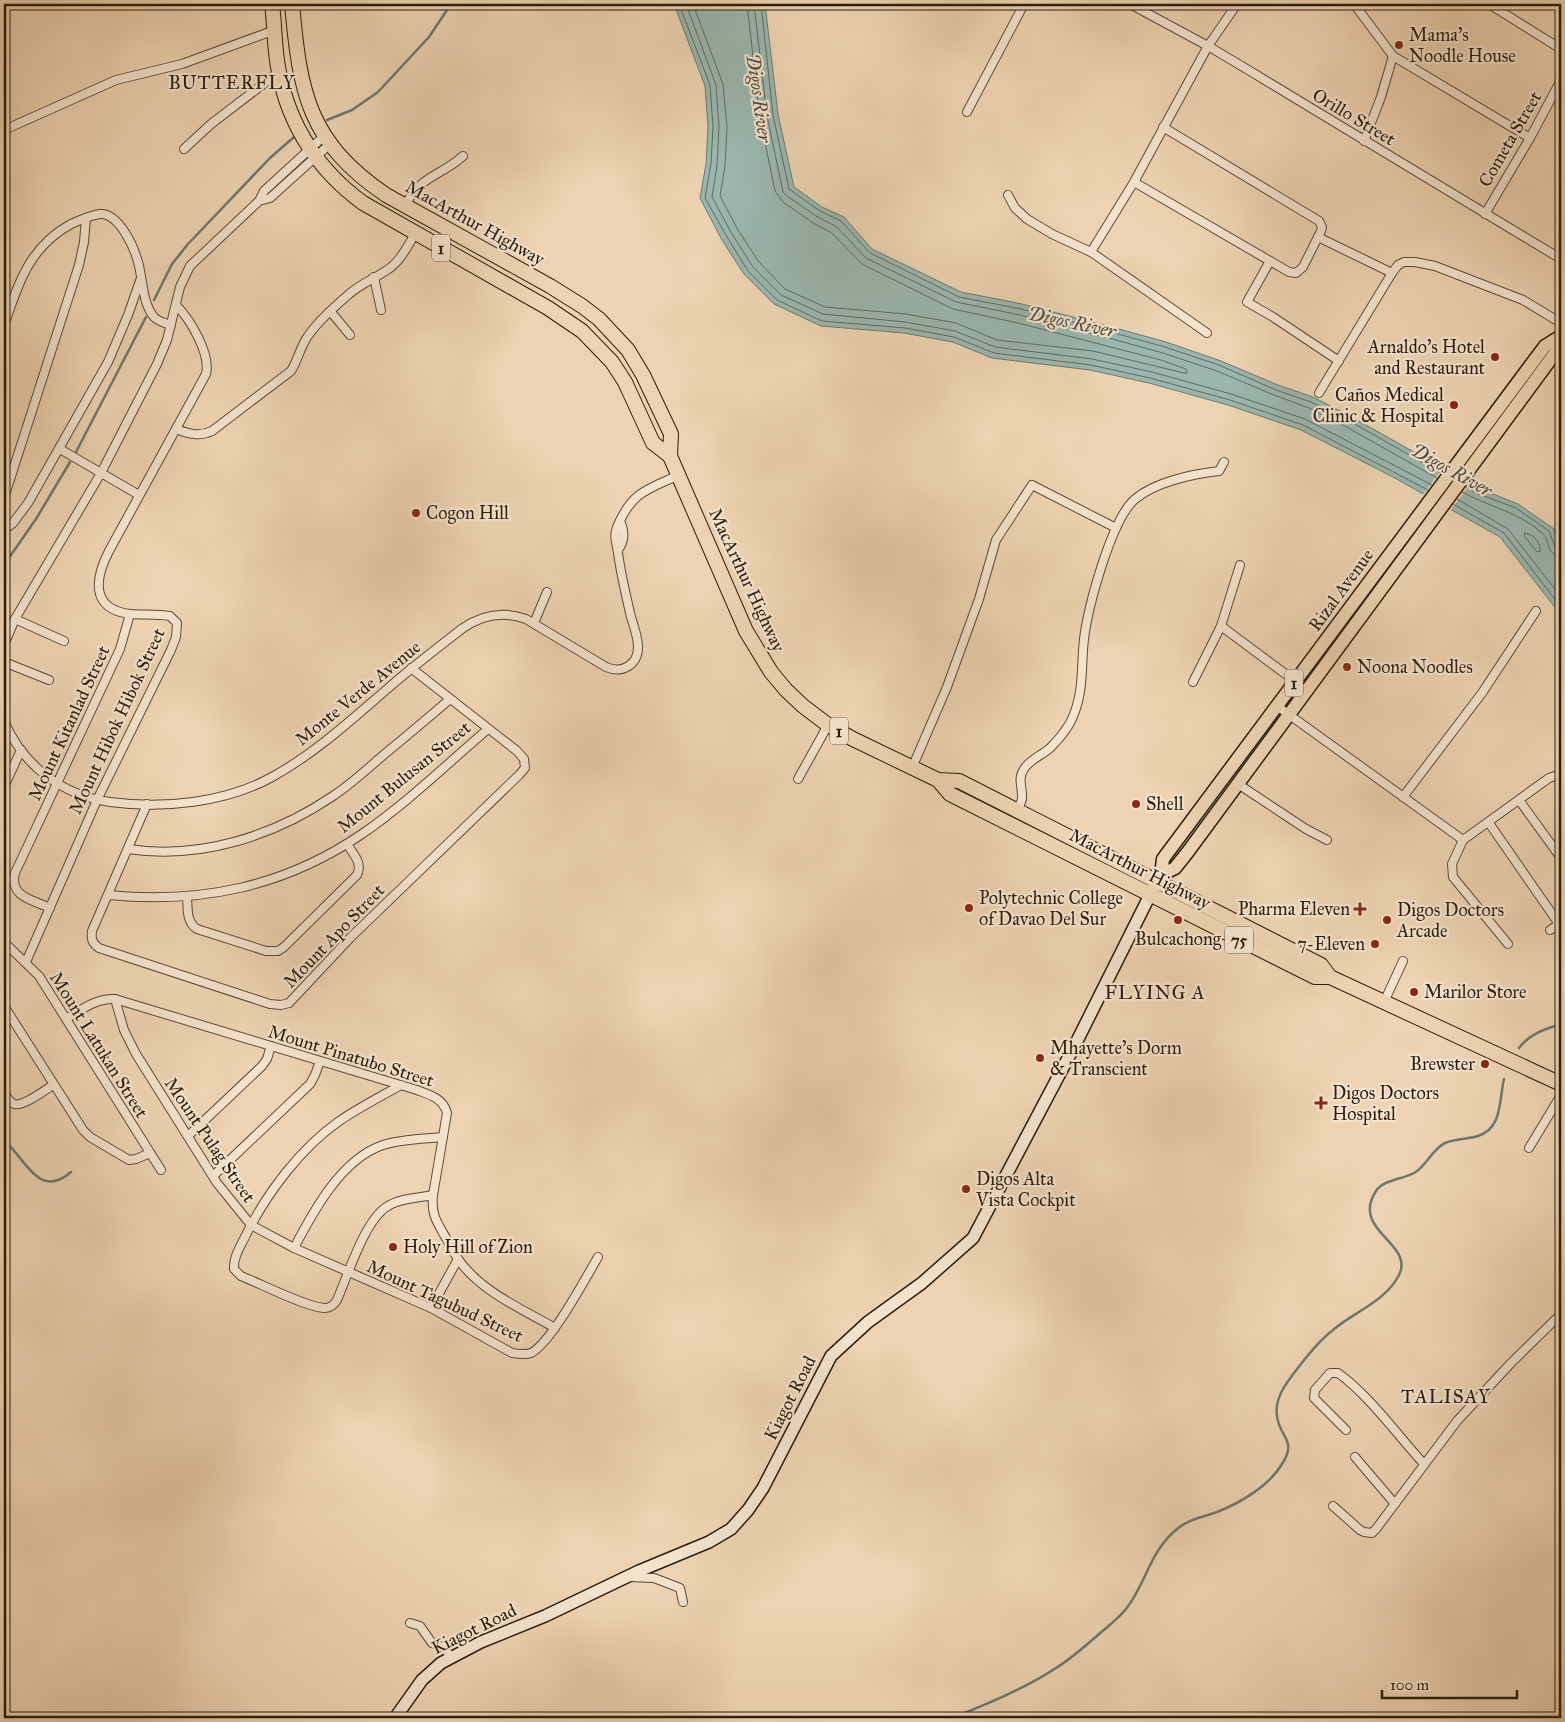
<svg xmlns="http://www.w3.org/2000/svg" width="1565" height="1722" viewBox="0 0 1565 1722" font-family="'IM FELL Great Primer',serif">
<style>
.water{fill:#99b7af;stroke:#6c796f}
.pier{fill:#edd3b1}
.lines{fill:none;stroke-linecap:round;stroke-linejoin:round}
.shore{stroke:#616a5e;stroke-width:1}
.stream{stroke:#6c796f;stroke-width:2.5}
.street-casing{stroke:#5a4a37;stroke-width:10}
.secondary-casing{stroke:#291d0e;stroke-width:14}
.primary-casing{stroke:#291d0e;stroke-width:15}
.highway-casing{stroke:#291d0e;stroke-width:16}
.street{stroke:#f3e2cc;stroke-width:8}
.secondary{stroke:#f3e2cc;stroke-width:11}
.primary{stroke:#edd3b1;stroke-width:12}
.highway{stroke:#edd3b1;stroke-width:14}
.poi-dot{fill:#8f2418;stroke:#f3e2cc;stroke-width:2}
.labels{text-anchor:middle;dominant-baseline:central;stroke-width:4.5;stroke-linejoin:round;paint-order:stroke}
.shield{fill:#f3e2cc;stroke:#665847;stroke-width:1}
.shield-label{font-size:16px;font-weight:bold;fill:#291d0e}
.poi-label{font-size:18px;fill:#291d0e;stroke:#f3e2cc;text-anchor:start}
.street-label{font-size:18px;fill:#291d0e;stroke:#f3e2cc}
.neighbourhood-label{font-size:19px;letter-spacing:1px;fill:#291d0e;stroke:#f3e2cc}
.water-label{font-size:19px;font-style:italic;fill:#4b4b3e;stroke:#f3e2cc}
</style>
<rect width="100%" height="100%" fill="#edd3b1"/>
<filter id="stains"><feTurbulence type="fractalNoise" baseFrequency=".004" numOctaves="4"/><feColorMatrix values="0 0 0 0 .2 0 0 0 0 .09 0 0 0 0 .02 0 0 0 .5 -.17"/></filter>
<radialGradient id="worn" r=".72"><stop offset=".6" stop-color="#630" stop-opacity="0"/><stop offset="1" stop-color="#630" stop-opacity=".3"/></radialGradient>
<!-- water -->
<polygon class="water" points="674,4 765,4 778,114 794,187 822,207 844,217 872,249 961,292 1022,304 1108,326 1166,342 1221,361 1278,385 1313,397 1348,415 1478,488 1518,504 1554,529 1561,552 1561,615 1500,537 1393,477 1301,430 1228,405 1149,383 1090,370 992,358 953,342 904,333 821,326 774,304 744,274 722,240 700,198 706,164 708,126 705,86"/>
<!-- pier -->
<polygon class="pier" points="1444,466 1472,482 1450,511 1422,496"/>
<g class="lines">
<!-- shore -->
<g class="shore">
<polyline points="679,4 710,85 713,127 711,164 705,198 727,237 748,271 777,300 822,321 905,328 954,337 994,353 1091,365 1150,378 1230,400 1303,425 1428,490"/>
<polyline points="686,4 716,85 719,127 717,165 712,197 732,234 753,267 781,295 823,314 905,322 955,331 995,347 1092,359 1152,372 1231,394 1305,419 1432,485"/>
<polyline points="693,4 723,84 727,127 725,166 720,196 738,230 759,262 785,289 825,307 906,314 956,323 997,340 1093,351 1184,373 1187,373 1186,369 1161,360 1018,323 953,309 862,264 832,233 813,223 783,202 775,191 760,118 747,4"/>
<polyline points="754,4 767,116 783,192 787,196 816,216 837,227 866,258 956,302 1020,315 1105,337 1163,353 1217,371 1274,395 1309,408 1343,425 1437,478"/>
<polyline points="761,4 773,115 789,189 820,211 841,221 870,253 959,297 1021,309 1107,331 1165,347 1219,365 1276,390 1311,402 1346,419 1441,473"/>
<polyline points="1466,487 1476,493 1516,508 1549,531 1555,547 1561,550"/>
<path d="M1462,492c27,15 58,20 81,42 8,8 3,22 18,22"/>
<polyline points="1457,499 1508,529 1561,597"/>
<polyline points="1453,504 1504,533 1561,607"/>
<path d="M1525,533c9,2 16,9 15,19l-4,-1 -11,-14z"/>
</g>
<!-- stream -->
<g class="stream">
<polyline points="327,120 352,110 378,92 429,37 451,4"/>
<polyline points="154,300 172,264 188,244 270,158 294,137"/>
<polyline points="76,452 146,317"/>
<polyline points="4,565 36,519 70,462"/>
<path d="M1519,1048c10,-14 26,-19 42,-24"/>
<path d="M4,1141c21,15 34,60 67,31"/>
<path d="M952,1718c35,-14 72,-29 104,-50 15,-9 28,-21 42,-33 9,-8 20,-16 28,-26 21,-27 23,-57 51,-80 12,-10 26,-12 40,-17 23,-9 52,-26 65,-48 16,-24 -3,-27 -5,-48 -3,-18 10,-34 20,-47 11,-14 22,-28 36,-39 21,-18 53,-29 66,-55 16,-32 -49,-44 -23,-84 7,-11 27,-12 38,-18 13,-7 18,-24 31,-30 10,-4 23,-4 33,-7 25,-8 21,-37 26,-57"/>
</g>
<!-- street casing -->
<g class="street-casing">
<g id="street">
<polyline points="1130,4 1208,46 1250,71 1561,259"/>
<polyline points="1354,4 1393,56 1530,138"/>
<polyline points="1489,4 1561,49"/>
<polyline points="967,112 1024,4"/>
<polyline points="4,130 116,80 182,64 275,30"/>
<polyline points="1364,141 1381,97 1393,56"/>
<polyline points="184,149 211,124 279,72"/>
<polyline points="1134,182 1289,272 1296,273 1303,267 1321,231 1322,227 1319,221 1163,127"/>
<polyline points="1008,195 1015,208 1027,219 1052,234 1091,252 1207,333"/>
<polyline points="259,201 264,191 324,136"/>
<path d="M405,206c14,-30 36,-30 58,-50"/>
<polyline points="1485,214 1530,138 1561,80"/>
<polyline points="1318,237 1392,273"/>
<polyline points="1091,252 1134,182 1208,46 1237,4"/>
<polyline points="1270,261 1247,302 1273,317 1339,361"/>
<polyline points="374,277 381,310"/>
<polyline points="331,312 350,335"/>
<path d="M4,326c14,-42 25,-79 67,-102 9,-4 20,-9 29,-10 19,-1 34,33 38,48 5,17 4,41 16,55 5,5 11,6 17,8"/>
<polyline points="1319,393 1392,273 1398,265 1404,262 1415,262 1435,266 1523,300 1561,323"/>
<path d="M176,429c13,5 23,8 36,2l79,-60c7,-11 9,-24 17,-35 10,-15 26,-29 40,-41 12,-11 26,-16 39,-25 13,-8 20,-23 28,-36"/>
<polyline points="60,449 139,495"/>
<polyline points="4,498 79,265 84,242 86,218"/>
<polyline points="4,530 13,523 28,503 108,362 128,315 141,278"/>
<path d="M618,550c7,-9 7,-18 2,-29"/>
<polyline points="15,619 64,641"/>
<polyline points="534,623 547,592"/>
<polyline points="1221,626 1295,681"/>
<polyline points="4,645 15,619 101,473 157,364 167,340 180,287 190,266 259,201 270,198 330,144"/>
<polyline points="4,662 49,680"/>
<polyline points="1193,682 1221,626 1240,565"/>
<polyline points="1277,706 1463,840"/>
<path d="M4,721c19,44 57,74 106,81 53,7 115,1 162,-25 42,-23 78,-56 114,-87 25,-22 51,-42 77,-62 19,-13 41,-17 63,-9l80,48c16,7 32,-2 32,-20 0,-10 -4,-20 -7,-30 -5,-21 -10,-42 -13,-64 -1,-9 -5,-16 -1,-26 15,-35 29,-37 62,-52"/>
<polyline points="912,768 947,687 979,599 996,540 1032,485 1116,528"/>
<polyline points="798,779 828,725"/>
<polyline points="1238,784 1306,829 1327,840"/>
<polyline points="4,787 21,750"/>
<polyline points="1403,797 1482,693 1536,611"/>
<polyline points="1519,800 1561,858"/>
<path d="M147,804l-55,127c-1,8 0,12 7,17l171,56 11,1 8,-2 61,-65 169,-163 6,-7 -1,-9 -7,-8 -106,-83"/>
<path d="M1016,813c2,-5 5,-10 6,-14 1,-11 -5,-20 2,-30 6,-10 17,-13 26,-21 9,-9 20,-22 24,-34 10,-25 7,-50 10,-75 4,-32 27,-118 50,-139 20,-18 59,-26 85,-29l5,-9"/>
<polyline points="1489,823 1559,924"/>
<path d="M128,849c72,11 146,-13 205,-53 17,-11 32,-25 47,-38 24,-20 47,-39 70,-59"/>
<path d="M108,895c93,9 176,-8 254,-61 45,-31 85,-70 126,-105"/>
<path d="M187,897c1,12 -1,25 10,32l69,22h12l6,-4 73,-72c6,-12 -4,-21 -10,-31"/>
<path d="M50,908c-17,-8 -41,-11 -35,-35l105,-224 10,-35"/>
<polyline points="1550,930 1561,923"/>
<polyline points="4,942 39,976 161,1170"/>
<polyline points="1508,944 1453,877 1452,864 1463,840 1549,778 1555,776 1561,778"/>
<path d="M26,962l71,-162 74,-150 5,-13 1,-14 -7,-7c-14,-2 -27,-1 -40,-2 -40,-5 -35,-36 -21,-63l97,-177c5,-20 -16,-55 -30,-69"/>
<path d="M115,999l9,31 12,24 81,129 34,42 43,23 137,60 81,45c6,1 13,2 19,0 20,-10 54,-74 67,-96"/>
<polyline points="1384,1002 1403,961"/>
<polyline points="4,1006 83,1130 90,1137 129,1160 136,1159 150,1153"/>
<path d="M66,1019c15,-9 30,-21 49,-20l302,91c13,5 26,8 30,23l-14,82c-2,20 4,27 13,43 4,7 7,14 12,21 22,32 64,50 97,69"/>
<path d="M401,1085c-21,12 -43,23 -63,37 -37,26 -71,71 -91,111 -5,11 -14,23 -13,36l7,7c18,7 67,32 84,32 6,0 9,-3 12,-8 11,-25 28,-81 51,-94 12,-8 31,-8 45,-11"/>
<path d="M4,1092c2,4 5,10 10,12 9,3 31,-14 39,-19"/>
<polyline points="188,1136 262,1066 267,1059 271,1046"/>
<polyline points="1529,1148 1561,1095"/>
<polyline points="213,1176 310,1084 315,1075 320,1061"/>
<path d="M294,1248c19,-36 47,-89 89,-103 19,-6 40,-6 60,-8"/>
<polyline points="431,1308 458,1259"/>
<path d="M1346,1430l-32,-32 1,-8 15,-17h8c30,21 61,64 86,91"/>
<polyline points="1355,1457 1395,1504"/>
<polyline points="1333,1506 1360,1530 1364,1532 1372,1533 1376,1529 1457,1421 1511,1363 1561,1314"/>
<polyline points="629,1577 654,1578 680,1588 683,1602"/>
<polyline points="410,1623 420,1626 432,1643 444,1648 451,1657"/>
</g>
</g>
<!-- secondary casing -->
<g class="secondary-casing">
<polyline id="secondary" points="395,1718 422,1680 441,1663 481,1642 545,1616 639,1571 709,1542 731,1529 748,1510 763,1488 831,1356 868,1322 922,1283 973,1238 1076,1043 1150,895"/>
</g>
<!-- primary casing -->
<g class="primary-casing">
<g id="primary">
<polyline points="1161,875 1175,868 1187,853 1561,345"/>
<polyline points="1150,895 1161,875 1163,859 1536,358 1545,346 1561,336"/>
</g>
</g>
<!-- highway casing -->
<g class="highway-casing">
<g id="highway">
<path d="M272,4c3,22 2,46 7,68 10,54 40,99 84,131l185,105 34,23 30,31 13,20 28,61 17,13"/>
<path d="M292,4c8,89 16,138 94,191l164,91 32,20 17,13 29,31 15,25 28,59 -1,22 76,175 25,41 15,18 17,16 25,19 25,14 85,41 21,1 362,184 9,12 231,107"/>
<polyline points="938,780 950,794 1315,977 1330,977"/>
</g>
</g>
<!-- street -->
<use href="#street" class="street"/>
<!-- secondary -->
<use href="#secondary" class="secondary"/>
<!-- primary -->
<use href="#primary" class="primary"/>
<!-- highway -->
<use href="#highway" class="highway"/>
</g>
<!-- markers -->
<g class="poi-dot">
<circle cx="1399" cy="45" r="5"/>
<circle cx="1495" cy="357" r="5"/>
<circle cx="1454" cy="405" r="5"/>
<circle cx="416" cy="513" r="5"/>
<circle cx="1347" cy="667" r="5"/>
<circle cx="1136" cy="804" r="5"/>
<circle cx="969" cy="908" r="5"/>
<path d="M1357.5 901.5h5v5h5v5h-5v5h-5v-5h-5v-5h5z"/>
<circle cx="1178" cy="920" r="5"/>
<circle cx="1387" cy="920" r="5"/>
<circle cx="1375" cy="944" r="5"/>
<circle cx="1414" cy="992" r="5"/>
<circle cx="1040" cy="1058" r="5"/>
<circle cx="1485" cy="1064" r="5"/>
<path d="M1318.5 1095.5h5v5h5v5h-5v5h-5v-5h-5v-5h5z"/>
<circle cx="966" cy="1189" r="5"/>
<circle cx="393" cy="1247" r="5"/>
</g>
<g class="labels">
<!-- shield labels -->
<g class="shield">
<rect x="432" y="234.5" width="18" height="27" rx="4"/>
<rect x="1285" y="669.5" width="18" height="27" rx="4"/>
<rect x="830" y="717.5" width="18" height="27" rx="4"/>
<rect x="1225" y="926.5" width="28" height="27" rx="4"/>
</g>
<g class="shield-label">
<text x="441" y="248">1</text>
<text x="1294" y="683">1</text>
<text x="839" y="731">1</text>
<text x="1239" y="940">75</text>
</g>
<!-- poi labels -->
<g class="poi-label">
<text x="1409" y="35">Mama's<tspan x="1409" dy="21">Noodle House</tspan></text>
<text x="1485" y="347" text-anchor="end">Arnaldo's Hotel<tspan x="1485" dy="21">and Restaurant</tspan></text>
<text x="1444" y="395" text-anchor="end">Caños Medical<tspan x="1444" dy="21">Clinic &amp; Hospital</tspan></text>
<text x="426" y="513">Cogon Hill</text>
<text x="1357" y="667">Noona Noodles</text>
<text x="1146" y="804">Shell</text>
<text x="979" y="898">Polytechnic College<tspan x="979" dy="21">of Davao Del Sur</tspan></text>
<text x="1350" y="909" text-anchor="end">Pharma Eleven</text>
<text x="1397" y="910">Digos Doctors<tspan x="1397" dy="21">Arcade</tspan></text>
<text x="1178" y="939" text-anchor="middle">Bulcachong</text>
<text x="1365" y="944" text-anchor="end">7-Eleven</text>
<text x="1424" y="992">Marilor Store</text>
<text x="1050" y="1048">Mhayette's Dorm<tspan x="1050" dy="21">&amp; Transcient</tspan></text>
<text x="1475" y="1064" text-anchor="end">Brewster</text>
<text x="1332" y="1093">Digos Doctors<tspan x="1332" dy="21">Hospital</tspan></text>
<text x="976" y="1179">Digos Alta<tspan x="976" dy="21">Vista Cockpit</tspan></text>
<text x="403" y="1247">Holy Hill of Zion</text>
</g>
<!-- street labels -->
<g class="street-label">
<text transform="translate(1354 117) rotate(31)">Orillo Street</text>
<text transform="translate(1510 139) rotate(-60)">Cometa Street</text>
<text transform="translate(475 223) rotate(29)">MacArthur Highway</text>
<text transform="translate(747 580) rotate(65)">MacArthur Highway</text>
<text transform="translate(1341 590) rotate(-54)">Rizal Avenue</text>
<text transform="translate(358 693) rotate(-39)">Monte Verde Avenue</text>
<text transform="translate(117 721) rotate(-65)">Mount Hibok Hibok Street</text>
<text transform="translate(69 723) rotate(-65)">Mount Kitanlad Street</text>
<text transform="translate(404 777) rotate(-39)">Mount Bulusan Street</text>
<text transform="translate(1140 869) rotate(27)">MacArthur Highway</text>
<text transform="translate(334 936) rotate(-46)">Mount Apo Street</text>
<text transform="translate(99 1045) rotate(58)">Mount Latukan Street</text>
<text transform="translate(351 1056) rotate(17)">Mount Pinatubo Street</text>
<text transform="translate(210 1140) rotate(56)">Mount Pulag Street</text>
<text transform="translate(445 1301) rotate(25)">Mount Tagubud Street</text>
<text transform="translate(790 1398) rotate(-63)">Kiagot Road</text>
<text transform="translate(474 1629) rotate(-26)">Kiagot Road</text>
</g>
<!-- neighbourhood labels -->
<g class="neighbourhood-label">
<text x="232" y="82">BUTTERFLY</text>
<text x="1155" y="992">FLYING A</text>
<text x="1446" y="1396">TALISAY</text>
</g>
<!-- water labels -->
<g class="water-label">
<text transform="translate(759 98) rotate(82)">Digos River</text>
<text transform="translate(1072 322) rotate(12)">Digos River</text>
<text transform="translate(1452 470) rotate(29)">Digos River</text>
</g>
</g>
<!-- margin -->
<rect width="1565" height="1722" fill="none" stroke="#edd3b1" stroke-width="20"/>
<rect x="5" y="5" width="1555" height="1712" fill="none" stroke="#291d0e" stroke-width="2.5"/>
<rect x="10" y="10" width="1545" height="1702" fill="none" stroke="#291d0e"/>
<!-- scale -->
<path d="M1382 1690v8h135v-8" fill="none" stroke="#291d0e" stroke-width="2.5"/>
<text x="1390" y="1690" font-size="15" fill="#291d0e" stroke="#f3e2cc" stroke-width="4" paint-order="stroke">100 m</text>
<rect width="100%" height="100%" filter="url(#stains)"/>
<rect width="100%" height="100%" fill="url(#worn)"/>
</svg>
